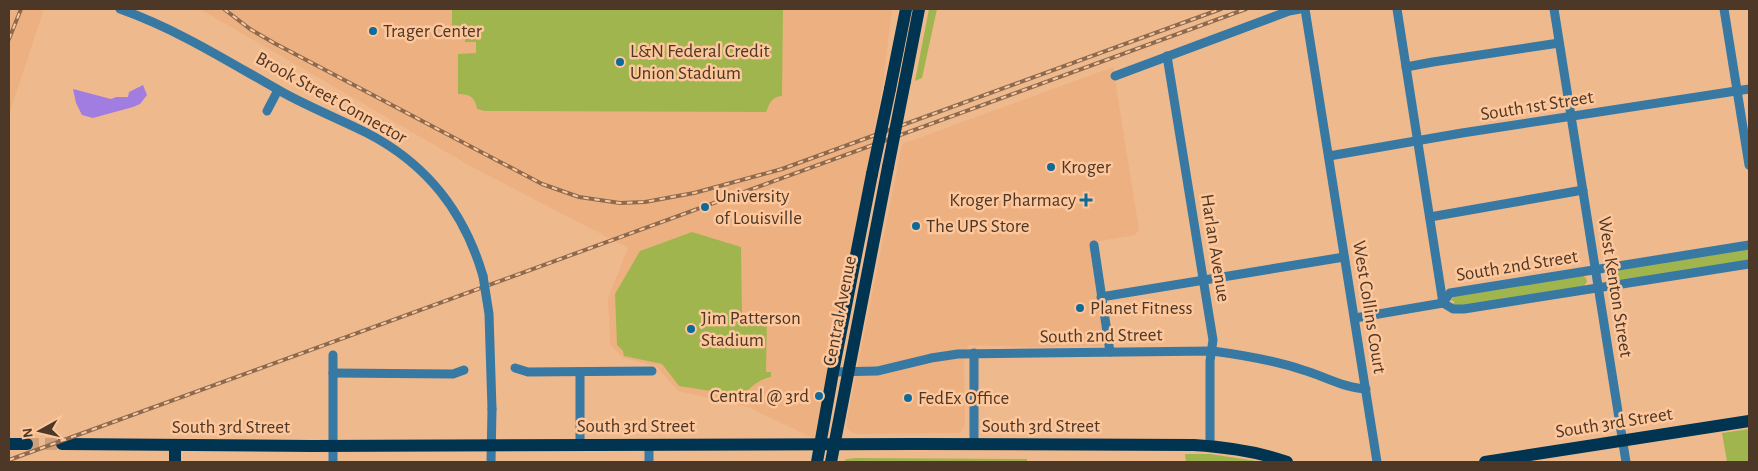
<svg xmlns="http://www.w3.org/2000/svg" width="1758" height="471" viewBox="0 0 1758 471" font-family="'Alegreya Sans',sans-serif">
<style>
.built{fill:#edb081}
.green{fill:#a1b54f}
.water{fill:#a17de1}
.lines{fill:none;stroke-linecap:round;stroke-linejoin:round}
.major-tunnel{stroke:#cf9f79;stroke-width:12;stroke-dasharray:12 6;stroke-linecap:butt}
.minor{stroke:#3779a3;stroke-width:9}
.major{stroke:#003450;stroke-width:12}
.rail-casing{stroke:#8c6a4f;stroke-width:4}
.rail{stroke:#fdc69b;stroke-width:2;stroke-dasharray:5.5;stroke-linecap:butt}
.minor-bridge{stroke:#3779a3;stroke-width:9}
.major-bridge{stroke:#003450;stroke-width:12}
.poi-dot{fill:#0d6a99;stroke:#fdc69b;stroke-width:2}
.labels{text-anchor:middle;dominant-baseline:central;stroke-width:5;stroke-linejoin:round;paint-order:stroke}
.poi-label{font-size:19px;fill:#4d3726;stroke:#fdc69b;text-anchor:start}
.street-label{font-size:19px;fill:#4d3726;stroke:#fdc69b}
</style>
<rect width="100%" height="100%" fill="#efb98e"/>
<!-- built -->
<g class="built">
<polygon points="9,9 44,9 9,115"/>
<polygon points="200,9 892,9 883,84 817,440 748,407 678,391 656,366 623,358 610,344 608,298 628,248 472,167"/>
<polygon points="1113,67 1139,230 1135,235 1089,243 1103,335 1103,346 1031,347 968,345 964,362 965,425 960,433 857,434 851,432 847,428 847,420 902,144"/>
</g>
<!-- green -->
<g class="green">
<path d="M449,9h334l-1,87c-11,1 -12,7 -16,16l-281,-1 -8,-2c-2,-12 -7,-15 -19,-15v-40l18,-1v-11h-11v-6l-3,-1v-7h-10v-18z"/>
<polygon points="929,9 937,9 922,78 915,81"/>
<path d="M692,232l49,15 1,67h25l-1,58h5v5c-10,1 -27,14 -30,23h-4v-5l-58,-9 -17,-22 -38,-8 -1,-5 -6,-6 -2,-51 25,-43z"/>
<polygon points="1749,249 1749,261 1611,282 1607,277 1609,271"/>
<polygon points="1582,275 1586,278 1587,282 1584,286 1457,307 1452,304 1455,302 1451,300 1454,296"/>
<polygon points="1749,429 1749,462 1727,462 1722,433"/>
<polygon points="1185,454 1210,454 1263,462 1186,462"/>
<polygon points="856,458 1027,459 1027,462 842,462 847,459"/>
</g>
<!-- water -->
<polygon class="water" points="143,85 147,95 140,104 133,107 93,118 82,115 76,103 73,89 111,99 116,97 128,97 129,92"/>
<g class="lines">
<!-- major-tunnel -->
<polyline class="major-tunnel" points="27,444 62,444"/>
<!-- minor -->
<g class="minor">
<path d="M120,9c57,20 109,53 162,83 27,15 57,27 85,41 60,31 97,78 116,143"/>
<polyline points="1305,9 1377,462"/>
<polyline points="1397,9 1443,303"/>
<polyline points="1554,9 1626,462"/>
<polyline points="1724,9 1749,165"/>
<polyline points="1167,56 1213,340 1210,361 1210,446"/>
<polyline points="1406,67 1433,62 1559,43"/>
<polyline points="1115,76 1289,11 1300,9"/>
<polyline points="267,111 278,90"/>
<polyline points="1329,156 1462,133 1749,89"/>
<polyline points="1430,217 1583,190"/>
<polyline points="1094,245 1110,352"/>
<polyline points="1101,297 1344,257"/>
<polyline points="1443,303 1450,293 1749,245"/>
<polyline points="1355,318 1443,303 1453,309 1464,309 1749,264"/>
<polyline points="333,355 333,462"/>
<polyline points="515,368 528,372 652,371"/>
<path d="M833,372l44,-1 54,-13 27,-4 254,-3c31,4 61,9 91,19 21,6 41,18 63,19"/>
<polyline points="333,373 453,374 464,370"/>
<polyline points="580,445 580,372"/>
<polyline points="649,445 649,462"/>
<polyline points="974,445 974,353"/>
<polyline points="491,462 492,409"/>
</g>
<!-- major -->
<g class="major">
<polyline points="905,81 919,9"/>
<polyline points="890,89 906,9"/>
<polyline points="9,444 27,444"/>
<path d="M62,444l250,2 603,-2 279,1c31,2 63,6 93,17"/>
<polyline points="175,445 175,462"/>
<polyline points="817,462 833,372 872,174"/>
<polyline points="831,462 888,167"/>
<polyline points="1485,462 1749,421"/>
</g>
<!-- rail casing -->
<g class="rail-casing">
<g id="rail">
<polyline points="224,9 250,29 274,43 542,184 579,197 620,203 645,202 694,193 782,169 1221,9"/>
<polyline points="9,39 21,9"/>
<polyline points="9,460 1246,9"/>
</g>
</g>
<!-- rail -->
<use href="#rail" class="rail"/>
<!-- minor-bridge -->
<polyline class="minor-bridge" points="483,276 489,314 492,409"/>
<!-- major-bridge -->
<g class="major-bridge">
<polyline points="888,167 905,81"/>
<polyline points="872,174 890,89"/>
</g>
</g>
<!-- markers -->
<g class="poi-dot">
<circle cx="373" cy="31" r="5"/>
<circle cx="620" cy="62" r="5"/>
<circle cx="1051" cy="167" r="5"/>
<path d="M1083.5 192.5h5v5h5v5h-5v5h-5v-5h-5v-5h5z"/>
<circle cx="705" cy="207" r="5"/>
<circle cx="916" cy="226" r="5"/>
<circle cx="1080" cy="308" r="5"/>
<circle cx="691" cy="329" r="5"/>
<circle cx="819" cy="396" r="5"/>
<circle cx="908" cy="398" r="5"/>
</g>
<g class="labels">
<!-- poi labels -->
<g class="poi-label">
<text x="383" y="31">Trager Center</text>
<text x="630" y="51">L&amp;N Federal Credit<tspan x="630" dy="22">Union Stadium</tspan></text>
<text x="1061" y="167">Kroger</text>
<text x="715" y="196">University<tspan x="715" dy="22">of Louisville</tspan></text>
<text x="1076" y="200" text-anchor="end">Kroger Pharmacy</text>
<text x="926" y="226">The UPS Store</text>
<text x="1090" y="308">Planet Fitness</text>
<text x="701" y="318">Jim Patterson<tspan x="701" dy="22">Stadium</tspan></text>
<text x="809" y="396" text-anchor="end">Central @ 3rd</text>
<text x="918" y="398">FedEx Office</text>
</g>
<!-- street labels -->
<g class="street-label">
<text transform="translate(331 98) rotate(29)">Brook Street Connector</text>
<text transform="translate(1537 106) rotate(-9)">South 1st Street</text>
<text transform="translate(1215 248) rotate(81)">Harlan Avenue</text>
<text transform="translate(1517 266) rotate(-9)">South 2nd Street</text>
<text transform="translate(1615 287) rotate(81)">West Kenton Street</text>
<text transform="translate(1369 307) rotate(81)">West Collins Court</text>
<text transform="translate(840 311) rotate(-79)">Central Avenue</text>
<text transform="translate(1101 336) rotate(-1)">South 2nd Street</text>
<text transform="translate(1614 423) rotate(-9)">South 3rd Street</text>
<text x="636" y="426">South 3rd Street</text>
<text x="1041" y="426">South 3rd Street</text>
<text x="231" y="427">South 3rd Street</text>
</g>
</g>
<!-- border -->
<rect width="1758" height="471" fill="none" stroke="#4d3726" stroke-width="20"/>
<!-- north arrow -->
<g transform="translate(40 431) rotate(262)" stroke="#fdc69b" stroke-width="4" paint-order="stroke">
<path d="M0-4L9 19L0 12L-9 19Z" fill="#4d3726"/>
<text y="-8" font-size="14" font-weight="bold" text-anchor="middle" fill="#4d3726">N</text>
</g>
</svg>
